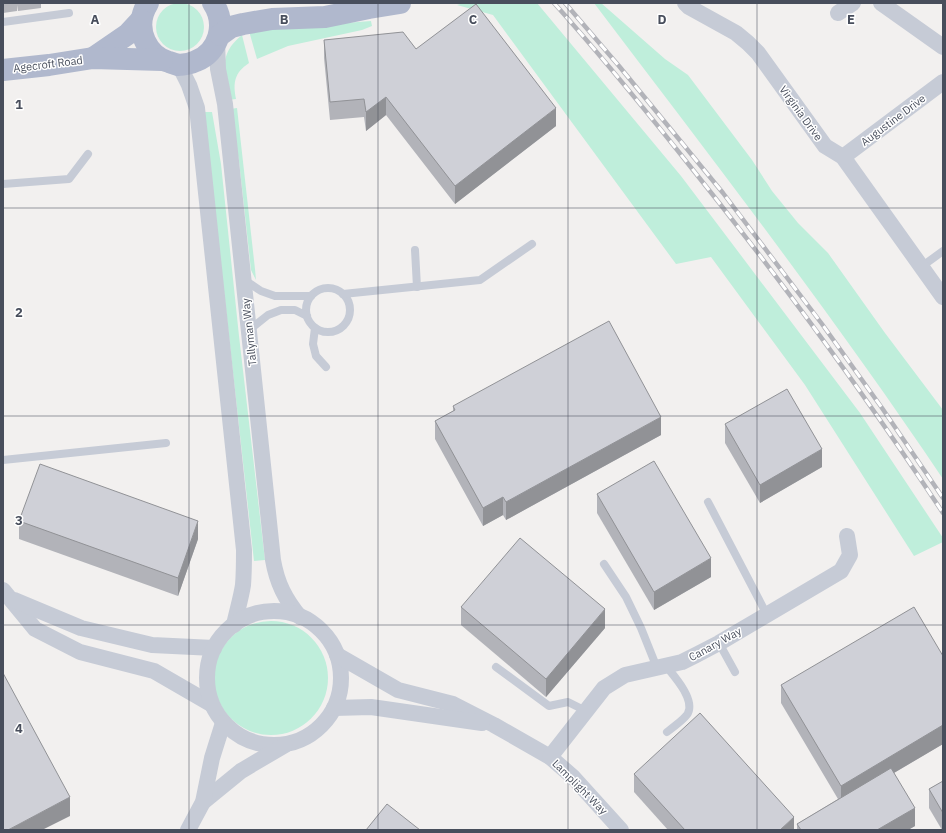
<svg xmlns="http://www.w3.org/2000/svg" width="946" height="833" viewBox="0 0 946 833" font-family="'IBM Plex Sans',sans-serif">
<style>
.green{fill:#bfeedb}
.lines{fill:none;stroke-linecap:round;stroke-linejoin:round}
.lane{stroke:#c6cbd6;stroke-width:8}
.street{stroke:#c6cbd6;stroke-width:16}
.primary{stroke:#b0b8cd;stroke-width:22}
.rail-casing{stroke:#b2b3b9;stroke-width:4.5}
.rail{stroke:#fff;stroke-width:3;stroke-dasharray:9;stroke-linecap:butt}
.wall{fill:#b2b3b9}
.shaded-wall{fill:#919296}
.building{fill:#cfd0d7;stroke:#919296}
.grid{fill:none;stroke:#484e5c;stroke-width:1;stroke-opacity:0.55}
.labels{text-anchor:middle;dominant-baseline:central;stroke-width:3;stroke-linejoin:round;paint-order:stroke}
.street-label{font-size:11px;fill:#484e5c;stroke:#fff}
.grid-label{font-size:13px;text-anchor:middle;font-weight:bold;fill:#484e5c;stroke:#fff;stroke-width:3;stroke-linejoin:round;paint-order:stroke}
</style>
<rect width="100%" height="100%" fill="#f2f0ef"/>
<!-- green -->
<g class="green">
<circle cx="180" cy="27" r="24"/>
<polygon points="464,3 537,3 681,176 860,413 943,538 943,542 914,556 805,385 711,257 676,264 493,15 457,5"/>
<path d="M594,3h7l64,56 23,16 64,85 20,31 26,32 30,30 57,80 58,77v69c-110,-164 -230,-319 -349,-476z"/>
<polygon points="371,21 372,26 362,30 288,46 257,59 249,31 254,30"/>
<path d="M242,35l7,28c-15,10 -16,20 -13,36l-8,1c-3,-27 -11,-45 14,-65z"/>
<polygon points="237,108 255,269 256,280 251,270 239,161 230,109"/>
<polygon points="204,112 212,112 221,164 239,336 265,560 254,561"/>
<circle cx="271" cy="678" r="57"/>
</g>
<g class="lines">
<!-- lane -->
<g class="lane">
<polyline points="3,22 69,13"/>
<polyline points="3,184 69,179 88,154"/>
<polyline points="415,250 417,287"/>
<polyline points="921,267 943,251"/>
<polyline points="243,279 261,291 275,296 311,296"/>
<circle cx="328" cy="310" r="22"/>
<polyline points="343,294 480,280 532,244"/>
<polyline points="315,328 313,344 316,356 326,367"/>
<polyline points="248,331 268,315 281,310 295,310 307,316"/>
<polyline points="3,460 166,443"/>
<polyline points="708,502 767,615"/>
<polyline points="604,564 626,597 641,628 657,668"/>
<polyline points="719,643 735,672"/>
<path d="M666,666c8,10 29,33 22,47 -2,5 -16,15 -21,19"/>
<polyline points="496,667 549,706 568,702 586,711"/>
</g>
<!-- street -->
<g class="street">
<polyline points="685,3 689,7 736,33 748,43 758,53 825,146 843,157 943,297"/>
<polyline points="881,3 943,47"/>
<polyline points="838,13 853,3"/>
<path d="M217,41l1,28 7,35 48,456c4,23 12,39 27,57"/>
<path d="M179,65l10,20 8,23 47,442c0,11 0,23 -1,35 -2,13 -6,26 -9,40"/>
<polyline points="843,157 943,82"/>
<polyline points="3,590 35,629 80,652 154,671 211,704"/>
<polyline points="14,600 81,628 152,645 214,648"/>
<circle cx="274" cy="678" r="67"/>
<polyline points="337,655 398,690 453,704 494,725 550,757 573,777 621,830"/>
<polyline points="334,708 371,707 482,723"/>
<polyline points="550,757 604,688 625,675 682,662 696,655 719,643 841,571 850,555 847,536"/>
<polyline points="203,802 241,771 285,745"/>
<polyline points="188,830 203,802 212,758 223,723"/>
</g>
<!-- primary -->
<g class="primary">
<path d="M148,3c-7,11 -9,25 -3,38 5,11 13,18 24,21 3,1 6,2 9,3 6,0 12,-1 18,-4 23,-9 31,-37 17,-58"/>
<polyline points="220,35 231,27 243,24 272,19 325,17 369,8 400,3"/>
<polyline points="93,58 128,34 141,20"/>
<polyline points="3,70 49,65 93,58 162,60"/>
</g>
<!-- rail casing -->
<g class="rail-casing">
<g id="rail">
<path d="M554,3c43,48 84,98 124,148 94,117 183,237 265,362"/>
<polyline points="565,3 619,66 723,193 822,324 882,408 943,498"/>
</g>
</g>
<!-- rail -->
<use href="#rail" class="rail"/>
</g>
<!-- wall -->
<g class="wall">
<polygon points="3,3 41,3 41,8 18,11 17,5 17,11 3,13"/>
<polygon points="324,40 416,49 556,126 455,204 386,115 366,131 364,117 330,120 324,58"/>
<polygon points="453,406 661,435 506,520 503,515 483,526 435,439 435,421 453,411"/>
<polygon points="725,424 822,467 760,503 725,443"/>
<polygon points="597,494 711,577 654,610 597,513"/>
<polygon points="19,521 198,539 178,596 19,539"/>
<polygon points="461,607 605,628 546,697 461,625"/>
<polygon points="943,656 943,744 894,773 915,826 908,830 797,830 797,824 838,799 781,703 781,685"/>
<polygon points="634,774 794,830 668,830 634,792"/>
<polygon points="943,781 943,830 942,830 929,808 929,789"/>
</g>
<!-- shaded-wall -->
<g class="shaded-wall">
<polygon points="386,97 386,115 366,131 366,112"/>
<polygon points="556,108 556,126 455,204 455,186"/>
<polygon points="661,417 661,435 506,520 506,502"/>
<polygon points="822,449 822,467 760,503 760,485"/>
<polygon points="503,497 503,515 483,526 483,508"/>
<polygon points="198,521 198,539 178,596 178,578"/>
<polygon points="711,558 711,577 654,610 654,592"/>
<polygon points="605,609 605,628 546,697 546,679"/>
<polygon points="943,725 943,744 841,804 841,786"/>
<polygon points="70,797 70,816 42,830 8,830"/>
<polygon points="915,808 915,826 908,830 877,830"/>
<polygon points="794,817 794,830 780,830"/>
</g>
<!-- building -->
<g class="building">
<polygon points="476,4 556,108 455,186 386,97 366,112 364,99 330,102 324,40 403,32 416,49"/>
<polygon points="609,321 661,417 506,502 503,497 483,508 435,421 455,410 453,406"/>
<polygon points="787,389 822,449 760,485 725,424"/>
<polygon points="654,461 711,558 654,592 597,494"/>
<polygon points="40,464 198,521 178,578 19,521"/>
<polygon points="520,538 605,609 546,679 461,607"/>
<polygon points="914,607 943,656 943,725 841,786 781,685"/>
<polygon points="3,673 70,797 8,830 3,830"/>
<polygon points="700,713 794,817 780,830 685,830 634,774"/>
<polygon points="891,768 915,808 877,830 801,830 797,824"/>
<polygon points="943,781 943,813 929,789"/>
<polygon points="387,804 420,830 366,830"/>
</g>
<!-- grid -->
<path class="grid" d="M189,3v827M378,3v827M568,3v827M757,3v827M3,208h940M3,416h940M3,625h940"/>
<g class="labels">
<!-- street labels -->
<g class="street-label">
<text transform="translate(48 64) rotate(-7)">Agecroft Road</text>
<text transform="translate(801 113) rotate(54)">Virginia Drive</text>
<text transform="translate(893 120) rotate(-37)">Augustine Drive</text>
<text transform="translate(249 332) rotate(-96)">Tallyman Way</text>
<text transform="translate(715 644) rotate(-29)">Canary Way</text>
<text transform="translate(580 787) rotate(45)">Lamplight Way</text>
</g>
</g>
<g class="grid-label">
<text x="95" y="24">A</text>
<text x="284" y="24">B</text>
<text x="473" y="24">C</text>
<text x="662" y="24">D</text>
<text x="851" y="24">E</text>
<text x="19" y="109">1</text>
<text x="19" y="317">2</text>
<text x="19" y="525">3</text>
<text x="19" y="733">4</text>
</g>
<!-- border -->
<rect width="946" height="833" fill="none" stroke="#484e5c" stroke-width="8"/>
</svg>
